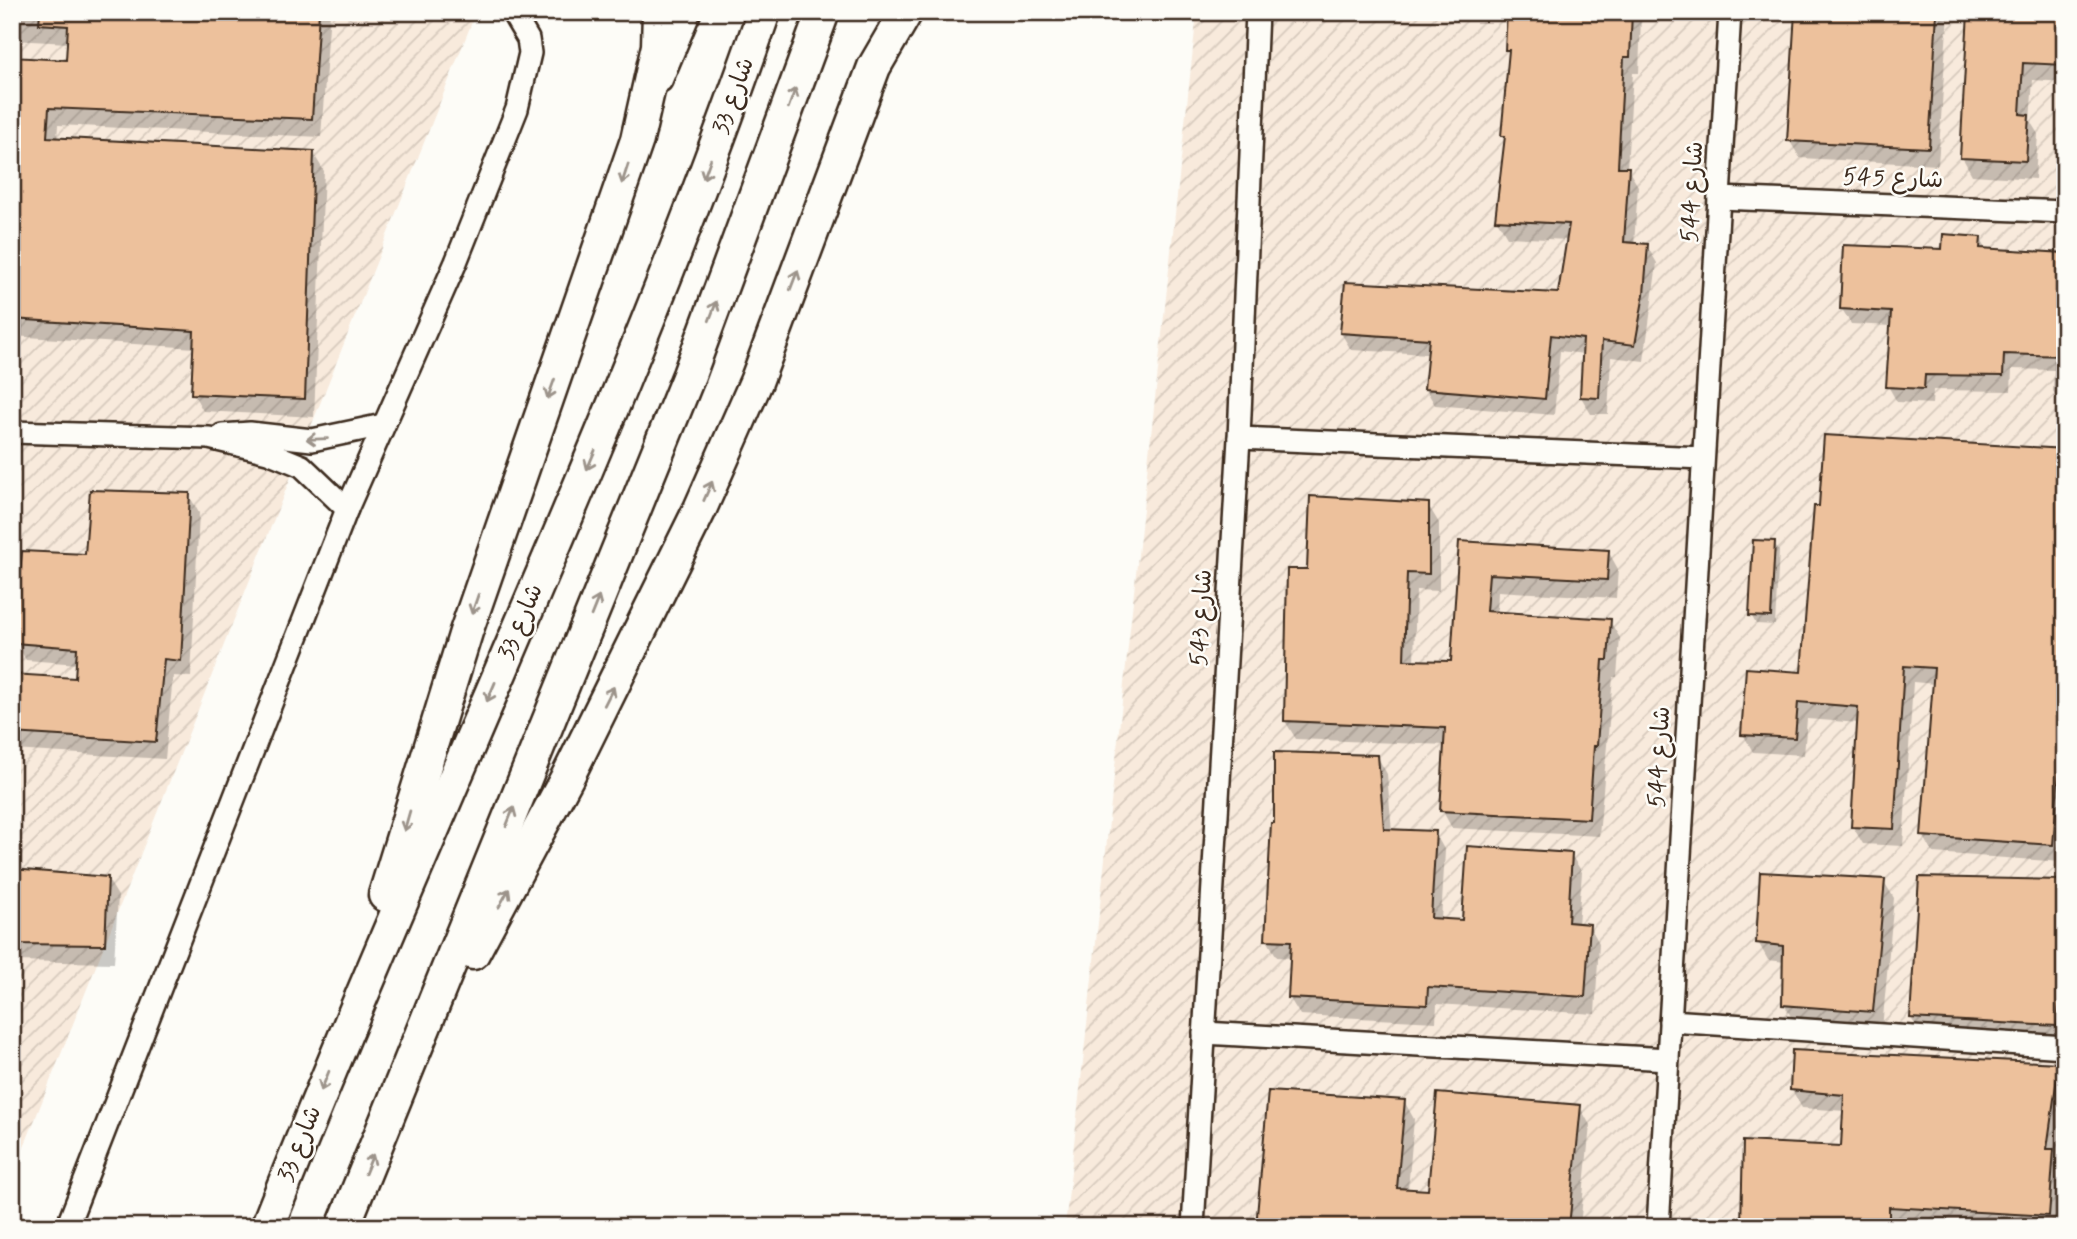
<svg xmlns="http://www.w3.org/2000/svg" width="2077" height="1239" viewBox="0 0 2077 1239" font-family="Mynerve,'Playpen Sans Arabic',sans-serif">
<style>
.industrial{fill:url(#industrial-furrows)}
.shadow{fill:#0003}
.building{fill:#edc19c;stroke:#3b2a1e;stroke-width:2}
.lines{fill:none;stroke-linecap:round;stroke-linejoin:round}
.minor-casing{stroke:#3b2a1e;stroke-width:26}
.highway-casing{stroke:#3b2a1e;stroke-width:37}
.minor{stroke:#fdfcf7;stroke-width:21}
.highway{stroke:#fdfcf7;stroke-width:32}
.oneway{stroke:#9c938a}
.labels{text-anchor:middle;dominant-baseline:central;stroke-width:5;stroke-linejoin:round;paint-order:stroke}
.street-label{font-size:24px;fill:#3b2a1e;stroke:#fdfcf7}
</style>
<defs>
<pattern id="industrial-furrows" width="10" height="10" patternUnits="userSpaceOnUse" patternTransform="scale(1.75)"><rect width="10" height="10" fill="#f8eadc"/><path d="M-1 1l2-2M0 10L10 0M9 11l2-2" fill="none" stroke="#d6c9bc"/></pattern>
</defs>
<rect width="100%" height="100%" fill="#fdfcf7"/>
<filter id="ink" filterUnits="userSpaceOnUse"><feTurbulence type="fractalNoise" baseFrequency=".0143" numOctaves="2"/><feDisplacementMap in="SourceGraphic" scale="14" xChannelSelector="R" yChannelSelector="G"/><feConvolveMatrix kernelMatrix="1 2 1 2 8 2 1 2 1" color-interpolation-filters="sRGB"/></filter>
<g filter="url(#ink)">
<!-- industrial -->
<g class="industrial">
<polygon points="12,12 476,12 12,1177"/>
<polygon points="1197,12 2065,12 2065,1227 1065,1227"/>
</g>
<!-- shadow -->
<g class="shadow">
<polygon points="12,12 330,12 321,137 58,125 57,139 313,153 324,171 314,417 203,411 193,393 195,348 12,336 12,59 67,62 69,43 12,40"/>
<polygon points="1508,12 1639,12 1641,16 1639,73 1633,73 1627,168 1638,186 1634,245 1647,246 1657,263 1644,361 1611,357 1608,414 1591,414 1581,397 1584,354 1560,351 1554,415 1435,405 1425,388 1429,354 1351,350 1341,333 1560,295 1568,240 1507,237 1497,220 1506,142 1503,135 1510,55 1507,49"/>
<polygon points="1797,12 1948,12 1938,165 1800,158 1789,140"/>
<polygon points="1971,12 2065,12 2065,82 2033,80 2030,121 2038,134 2035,179 1972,175 1962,157"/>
<polygon points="1980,238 1987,250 2065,255 2065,407 2062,406 2053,391 2054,370 2012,369 2011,391 1933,390 1932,404 1897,402 1888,386 1892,326 1851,324 1842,309 1944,251"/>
<polygon points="2065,451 2062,862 1933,853 1923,835 1935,684 1913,682 1903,846 1863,844 1853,827 1859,723 1807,719 1804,755 1753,752 1743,734 1802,674"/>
<polygon points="189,495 199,513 191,677 173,676 165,759 12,750 12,677 77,680 78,664 26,660 16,643 86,556"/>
<polygon points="1428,505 1439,523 1439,591 1416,590 1414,662 1453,663 1461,542 1608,551 1618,569 1616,598 1498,591 1497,614 1609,620 1620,638 1617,677 1613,677 1599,836 1452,828 1442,810 1446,745 1296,739 1285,721 1309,571"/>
<polygon points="1774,543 1779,551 1775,625 1756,624 1751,615"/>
<polygon points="1377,756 1387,774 1392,831 1435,833 1445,851 1441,920 1464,922 1571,855 1582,872 1578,925 1589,925 1599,943 1595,1014 1437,1004 1436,1022 1300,1015 1289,997 1292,958 1277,957 1267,940"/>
<polygon points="12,871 107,878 118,896 114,963 12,961"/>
<polygon points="1883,880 1894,898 1882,1029 1794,1022 1784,1004 1785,962 1768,960 1758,942"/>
<polygon points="2065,882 2065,1043 1922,1036 1911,1018"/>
<polygon points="2058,1065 2065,1076 2065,1108 2057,1159 2063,1169 2059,1227 1743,1227 1842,1148 1845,1111 1802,1108 1792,1090"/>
<polygon points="1404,1101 1414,1119 1408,1190 1429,1192 1580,1107 1590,1125 1580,1227 1259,1227"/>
</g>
<!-- building -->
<g class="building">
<polygon points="40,12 319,12 312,119 49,108 47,137 314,151 305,399 191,394 194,331 12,319 12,57 66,60 68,26 39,24"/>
<polygon points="1507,12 1632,12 1630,57 1624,57 1618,167 1629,167 1624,242 1648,244 1644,294 1635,345 1602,341 1599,398 1580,397 1583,339 1551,335 1545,399 1424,389 1429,339 1340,333 1345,282 1558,293 1569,224 1495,220 1505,136 1501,136 1509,50 1505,50"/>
<polygon points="1795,12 1937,12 1929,148 1787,141"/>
<polygon points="1968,12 2065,12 2065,65 2023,63 2020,114 2029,115 2026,161 1960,158"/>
<polygon points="1943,234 1981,237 1980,248 2065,253 2065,356 2004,354 2003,376 1925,375 1924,389 1886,387 1891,312 1840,309 1843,245 1942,249"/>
<polygon points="1824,435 2065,449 2065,696 2053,845 1921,836 1934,668 1904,666 1894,829 1851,827 1858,707 1798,702 1795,738 1741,735 1746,668 1801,672 1814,506 1819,506"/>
<polygon points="90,490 190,493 181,661 164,659 156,742 12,733 12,674 75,678 77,648 14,643 22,551 85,554"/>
<polygon points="1310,496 1429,503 1429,574 1407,573 1404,660 1451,661 1459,541 1609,550 1607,580 1489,574 1486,611 1611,619 1608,660 1603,660 1597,746 1594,746 1589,819 1440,811 1445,728 1284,721 1287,569 1307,569"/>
<polygon points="1753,540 1775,541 1771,617 1749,616"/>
<polygon points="1274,752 1378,755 1384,829 1436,831 1431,918 1462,920 1467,846 1572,853 1568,922 1590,924 1585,997 1428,987 1427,1005 1288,998 1291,941 1265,940 1271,823 1274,823"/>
<polygon points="12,869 108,877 105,945 12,944"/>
<polygon points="1760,872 1885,879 1873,1012 1782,1005 1783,946 1756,943"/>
<polygon points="1919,877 2065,880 2065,937 2057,1026 1910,1018"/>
<polygon points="1792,1050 2059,1063 2047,1149 2054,1149 2049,1216 1889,1207 1889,1227 1741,1227 1743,1141 1841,1146 1844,1095 1790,1090"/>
<polygon points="1268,1091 1405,1100 1397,1188 1428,1190 1437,1093 1581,1105 1569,1227 1256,1227"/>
</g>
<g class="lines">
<!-- minor casing -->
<g class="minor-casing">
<g id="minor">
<polyline points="661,81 690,12"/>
<polyline points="1719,198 2065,212"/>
<polyline points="12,432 209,438 268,452 302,466 347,509"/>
<polyline points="222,435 250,433 312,440 383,425"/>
<polyline points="1239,438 1703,458"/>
<polyline points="1670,1021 2065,1047"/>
<polyline points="1204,1033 1668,1059"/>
<polyline points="67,1227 347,509 456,262 517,109 530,53 528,39 512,12"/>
<polyline points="1193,1227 1239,438 1257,12"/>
<polyline points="1658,1227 1730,12"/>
</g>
</g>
<!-- highway casing -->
<g class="highway-casing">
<g id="highway">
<polyline points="385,895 466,632 637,140 658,46 659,12"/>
<polyline points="473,953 569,774 700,509 756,382 874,67 906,12"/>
<path d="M267,1227c161,-407 353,-801 497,-1215"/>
<polyline points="343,1227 689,375 823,12"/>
</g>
</g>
<!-- minor -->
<use href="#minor" class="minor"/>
<!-- highway -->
<use href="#highway" class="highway"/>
</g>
<!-- one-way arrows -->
<defs><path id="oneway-shaft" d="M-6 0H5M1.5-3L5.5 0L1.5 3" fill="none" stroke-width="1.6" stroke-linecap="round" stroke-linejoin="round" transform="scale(1.75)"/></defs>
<g class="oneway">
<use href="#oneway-shaft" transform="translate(792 98) rotate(-70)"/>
<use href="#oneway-shaft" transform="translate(707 169) rotate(110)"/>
<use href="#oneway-shaft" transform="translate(625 174) rotate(108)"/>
<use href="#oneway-shaft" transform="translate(794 280) rotate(-69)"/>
<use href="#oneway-shaft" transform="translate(713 311) rotate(-69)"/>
<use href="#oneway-shaft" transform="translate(551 389) rotate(110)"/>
<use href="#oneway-shaft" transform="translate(317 439) rotate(178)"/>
<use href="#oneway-shaft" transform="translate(591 460) rotate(113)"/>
<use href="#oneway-shaft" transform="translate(708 491) rotate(-66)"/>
<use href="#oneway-shaft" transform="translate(475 604) rotate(109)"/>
<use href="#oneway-shaft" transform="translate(595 606) rotate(-68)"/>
<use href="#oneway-shaft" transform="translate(491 692) rotate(113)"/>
<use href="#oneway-shaft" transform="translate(609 696) rotate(-63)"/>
<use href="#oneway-shaft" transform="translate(510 817) rotate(-68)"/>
<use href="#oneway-shaft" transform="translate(407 821) rotate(106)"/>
<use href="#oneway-shaft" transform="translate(504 898) rotate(-61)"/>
<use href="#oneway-shaft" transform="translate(325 1081) rotate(112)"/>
<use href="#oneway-shaft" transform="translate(369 1164) rotate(-68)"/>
</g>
</g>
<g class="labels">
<!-- street labels -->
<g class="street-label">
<text transform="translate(734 96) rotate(-70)">شارع 33</text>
<text transform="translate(1893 179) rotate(2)">شارع 545</text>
<text transform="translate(1693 192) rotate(-87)">شارع 544</text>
<text transform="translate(1202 618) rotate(-87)">شارع 543</text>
<text transform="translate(521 622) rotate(-67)">شارع 33</text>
<text transform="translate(1660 757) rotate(-87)">شارع 544</text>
<text transform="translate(300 1144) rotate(-68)">شارع 33</text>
</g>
</g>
<!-- margin -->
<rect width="2077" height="1239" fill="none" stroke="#fdfcf7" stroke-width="42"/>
<rect x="21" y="21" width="2035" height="1197" fill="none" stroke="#3b2a1e" stroke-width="2.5" filter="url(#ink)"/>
</svg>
